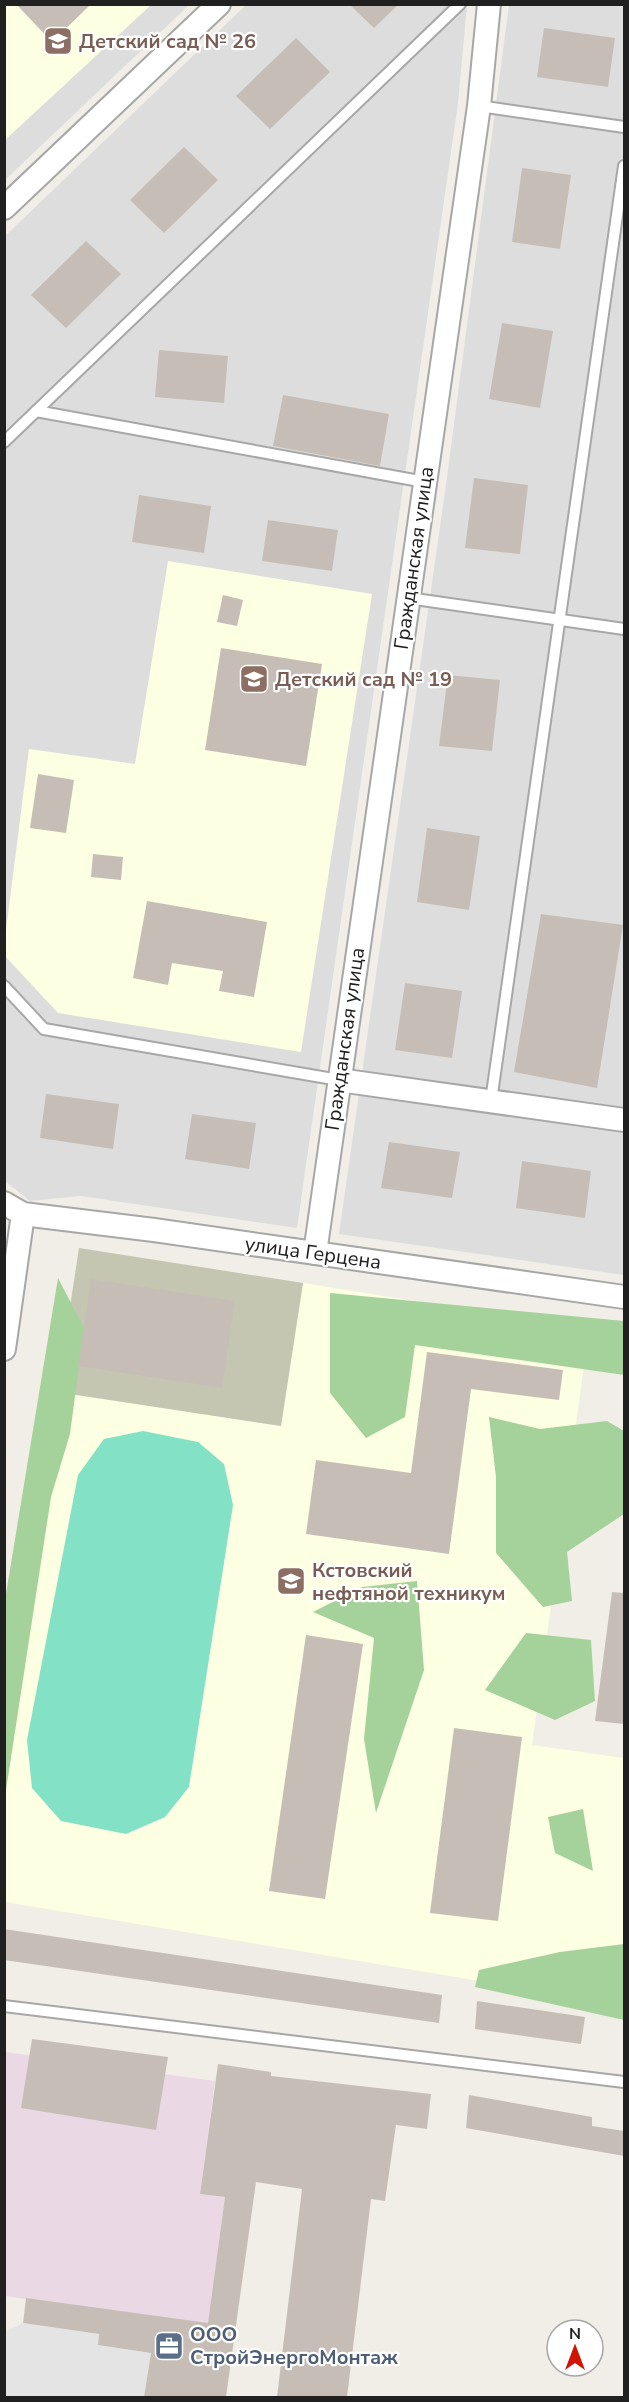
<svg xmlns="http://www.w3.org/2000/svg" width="629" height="2402" viewBox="0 0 629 2402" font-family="'Nunito Sans',sans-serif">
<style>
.residential{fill:#dedddd}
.industrial{fill:#ead8e5}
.education{fill:#fcffe1}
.construction{fill:#c4c6b2}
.forest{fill:#a5d19b}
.pitch{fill:#83e1c6}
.parking{fill:#e4e4e4}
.building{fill:#c6beb6}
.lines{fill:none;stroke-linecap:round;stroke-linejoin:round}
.service-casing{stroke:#a7a7a7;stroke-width:14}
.minor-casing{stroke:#a7a7a7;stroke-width:26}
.service{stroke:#fff;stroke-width:10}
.minor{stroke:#fff;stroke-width:22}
.labels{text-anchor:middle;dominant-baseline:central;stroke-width:4.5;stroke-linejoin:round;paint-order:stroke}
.education-label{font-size:20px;font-weight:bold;fill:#785e54;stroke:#fff;text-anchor:start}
.street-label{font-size:20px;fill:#202020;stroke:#fff}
.service-label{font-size:20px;font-weight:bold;fill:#4e5e75;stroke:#fff;text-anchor:start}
</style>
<rect width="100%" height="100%" fill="#f1eee7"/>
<!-- residential -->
<g class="residential">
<polygon points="5,5 189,5 5,180"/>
<polygon points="246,5 467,5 458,103 297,1228 81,1196 30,1201 5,1181 4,237"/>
<polygon points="509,5 624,5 624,1275 339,1234 446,485"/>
</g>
<!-- industrial -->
<polygon class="industrial" points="5,2052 215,2081 200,2194 225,2197 208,2325 5,2296"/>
<!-- education -->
<g class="education">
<polygon points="5,5 151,5 5,140"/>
<polygon points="168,561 372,594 301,1052 58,1013 5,956 5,938 29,749 135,764"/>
<polygon points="303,1283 589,1329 532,1745 624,1758 624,2005 5,1902 5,1736 57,1392 281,1426"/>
</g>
<!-- construction -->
<polygon class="construction" points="79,1248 303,1283 281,1426 57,1392"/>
<!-- forest -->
<g class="forest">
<polygon points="58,1278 84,1328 70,1434 51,1497 5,1797 5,1600"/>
<polygon points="330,1293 624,1321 624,1375 415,1345 405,1417 366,1438 330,1393"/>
<polygon points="489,1417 540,1429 607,1421 624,1431 624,1514 567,1552 572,1601 543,1607 496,1553 496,1477"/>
<polygon points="417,1581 424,1670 376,1813 364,1739 374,1638 313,1612 362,1587"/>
<polygon points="526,1633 591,1640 595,1701 555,1720 485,1690"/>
<polygon points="583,1809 593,1871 555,1853 548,1817"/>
<polygon points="624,1944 624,2020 475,1987 479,1970 560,1952"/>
</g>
<!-- pitch -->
<polygon class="pitch" points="143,1431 198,1442 224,1464 233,1505 189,1787 165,1817 126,1834 61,1821 32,1788 27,1740 78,1475 104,1439"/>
<!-- parking -->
<polygon class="parking" points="23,2323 99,2334 98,2345 151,2353 144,2397 5,2398 5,2332"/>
<!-- building -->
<g class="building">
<polygon points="16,4 91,4 52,42"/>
<polygon points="349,4 399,4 374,28"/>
<polygon points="544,28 615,38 608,87 537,77"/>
<polygon points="296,38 330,72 270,129 236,96"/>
<polygon points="184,147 218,180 164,233 130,200"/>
<polygon points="522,168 571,175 560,249 512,242"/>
<polygon points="86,241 121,274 66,328 31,295"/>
<polygon points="502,323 553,331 540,408 489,399"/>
<polygon points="159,350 228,356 224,403 155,397"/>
<polygon points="283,395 389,414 380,466 273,446"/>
<polygon points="474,478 528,485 520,554 465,548"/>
<polygon points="139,495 211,506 204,553 132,542"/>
<polygon points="268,520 338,530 332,571 262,561"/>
<polygon points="223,595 243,600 237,626 217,622"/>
<polygon points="221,648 322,664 306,766 205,750"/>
<polygon points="448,675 500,680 492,751 439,746"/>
<polygon points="38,774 74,780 66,833 30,828"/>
<polygon points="427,828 480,836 469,910 417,902"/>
<polygon points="93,854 123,857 121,880 91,877"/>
<polygon points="147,901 267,922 254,997 219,991 223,971 172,963 168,985 133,978"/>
<polygon points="541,914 623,925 597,1088 514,1072"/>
<polygon points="405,983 462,991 452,1058 395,1050"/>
<polygon points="46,1094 119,1104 113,1149 40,1138"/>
<polygon points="192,1114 256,1123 249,1169 185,1159"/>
<polygon points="389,1142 460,1152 452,1198 381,1188"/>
<polygon points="522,1161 591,1171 585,1218 516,1208"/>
<polygon points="91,1279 235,1301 222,1388 78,1366"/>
<polygon points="427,1352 563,1370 559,1400 471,1389 449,1554 306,1534 316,1460 411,1473"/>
<polygon points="612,1592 624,1593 624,1724 595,1721"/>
<polygon points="306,1635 363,1644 325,1899 269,1891"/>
<polygon points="454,1728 522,1737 498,1921 430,1913"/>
<polygon points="4,1929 442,1995 439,2023 4,1960"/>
<polygon points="477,2001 585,2017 581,2044 475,2029"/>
<polygon points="32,2039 168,2057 156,2130 21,2108"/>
<polygon points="218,2064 271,2072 271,2076 431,2094 427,2129 396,2125 385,2201 371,2199 347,2397 277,2397 302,2189 256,2182 226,2397 144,2397 151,2353 98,2345 99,2334 23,2323 26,2298 208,2323 225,2197 200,2194"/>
<polygon points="469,2095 592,2117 592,2126 624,2131 624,2156 466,2128"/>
</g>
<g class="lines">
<!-- service casing -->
<g class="service-casing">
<g id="service">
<polyline points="479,106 624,127"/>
<polyline points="36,411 425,482"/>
<polyline points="4,442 460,4"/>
<polyline points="408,598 624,629"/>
<polyline points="4,986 44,1029 339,1080"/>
<polyline points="491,1101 624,166"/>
<polyline points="4,2006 624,2082"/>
</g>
</g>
<!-- minor casing -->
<g class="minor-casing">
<g id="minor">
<polyline points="4,208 219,4"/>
<polyline points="339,1080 624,1120"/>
<polyline points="4,1203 23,1214 154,1230 624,1297"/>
<polyline points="315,1253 479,106 489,4"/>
<polyline points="4,1349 23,1214"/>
</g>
</g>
<!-- service -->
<use href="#service" class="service"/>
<!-- minor -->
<use href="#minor" class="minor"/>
</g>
<!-- icons -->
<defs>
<g id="school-square" transform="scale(1.5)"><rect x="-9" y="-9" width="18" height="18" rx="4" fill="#8d6e63" stroke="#fff"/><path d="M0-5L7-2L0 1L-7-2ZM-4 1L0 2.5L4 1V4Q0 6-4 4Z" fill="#fff"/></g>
<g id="university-square" transform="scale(1.5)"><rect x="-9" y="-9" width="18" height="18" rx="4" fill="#8d6e63" stroke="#fff"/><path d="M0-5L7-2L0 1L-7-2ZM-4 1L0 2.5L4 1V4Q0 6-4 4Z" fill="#fff"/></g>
<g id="office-square" transform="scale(1.5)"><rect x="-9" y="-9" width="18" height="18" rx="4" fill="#5c6f8a" stroke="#fff"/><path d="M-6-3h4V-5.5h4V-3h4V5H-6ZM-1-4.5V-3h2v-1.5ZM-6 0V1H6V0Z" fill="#fff"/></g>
</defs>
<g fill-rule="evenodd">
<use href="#school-square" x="58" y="41"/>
<use href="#school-square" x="254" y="679"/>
<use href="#university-square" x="291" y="1581"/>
<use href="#office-square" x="169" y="2346"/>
</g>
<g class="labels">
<!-- education labels -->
<g class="education-label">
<text x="79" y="41">Детский сад № 26</text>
<text x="275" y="679">Детский сад № 19</text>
<text x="312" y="1570">Кстовский<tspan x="312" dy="23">нефтяной техникум</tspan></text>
</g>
<!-- street labels -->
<g class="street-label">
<text transform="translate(414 558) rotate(-82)">Гражданская улица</text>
<text transform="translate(345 1039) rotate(-82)">Гражданская улица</text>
<text transform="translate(313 1253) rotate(8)">улица Герцена</text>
</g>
<!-- service labels -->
<g class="service-label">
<text x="190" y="2334">ООО<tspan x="190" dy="23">СтройЭнергоМонтаж</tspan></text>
</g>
</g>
<!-- border -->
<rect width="629" height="2402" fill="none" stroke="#202020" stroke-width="12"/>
<!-- north arrow -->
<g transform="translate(575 2348)"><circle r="28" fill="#ffffff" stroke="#a6a6a6" stroke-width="1.5"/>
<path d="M0-4.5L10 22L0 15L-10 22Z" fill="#d01400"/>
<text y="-9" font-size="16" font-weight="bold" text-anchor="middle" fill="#202020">N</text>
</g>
</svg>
